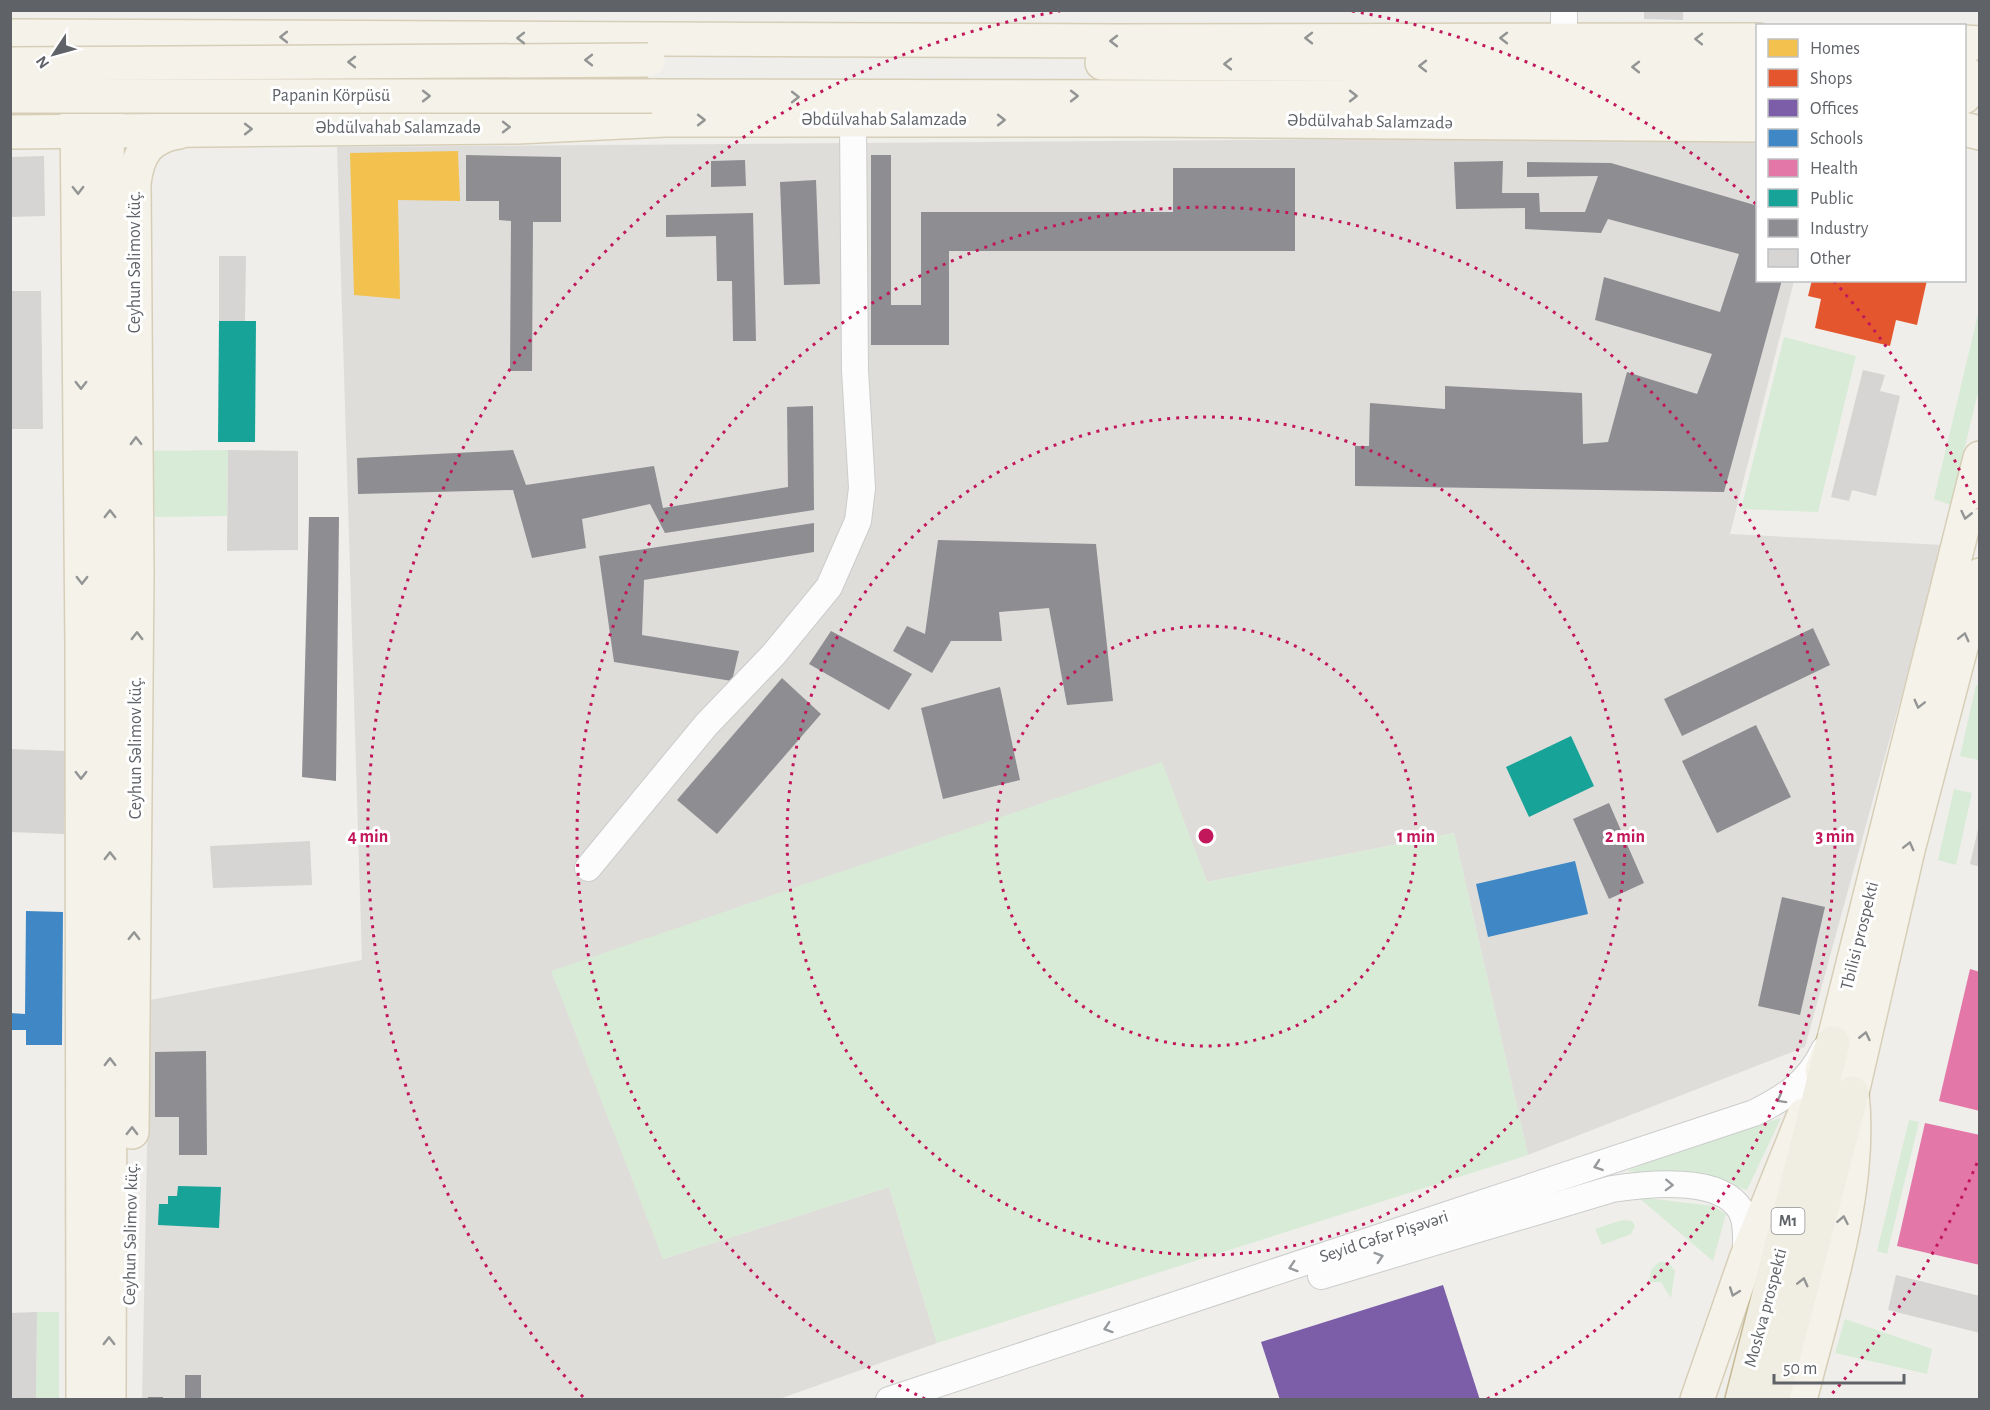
<svg xmlns="http://www.w3.org/2000/svg" width="1990" height="1410" viewBox="0 0 1990 1410" font-family="'Alegreya Sans',sans-serif">
<style>
.industrial{fill:#dfddda}
.green{fill:#d8ebd6}
.homes{fill:#f2c14e}
.shops{fill:#e4572e}
.offices{fill:#7b5ea7}
.schools{fill:#3f88c5}
.health{fill:#e377a8}
.public{fill:#17a398}
.industry{fill:#8d8d92}
.building{fill:#d6d5d3}
.lines{fill:none;stroke-linecap:round;stroke-linejoin:round}
.minor-casing{stroke:#cbcccc;stroke-width:28}
.major-casing{stroke:#d7ceb8;stroke-width:36}
.highway-casing{stroke:#c8b996;stroke-width:36}
.minor{stroke:#fdfcfc;stroke-width:26}
.major{stroke:#f4f2e9;stroke-width:33}
.highway{stroke:#f0ede3;stroke-width:33}
.major-bridge-casing{stroke:#d7ceb8;stroke-width:36;stroke-linecap:butt}
.major-bridge{stroke:#f4f2e9;stroke-width:33}
.oneway{stroke:#939595}
.oneway2{stroke:#96999c}
.oneway3{stroke:#929393}
.ring{fill:none;stroke:#c2185b;stroke-width:3;stroke-dasharray:3 6}
.labels{text-anchor:middle;dominant-baseline:central;stroke-width:6;stroke-linejoin:round;paint-order:stroke}
.shield{fill:#fff;stroke:#8f9295;stroke-width:1.5}
.shield-label{font-size:16px;font-weight:bold;fill:#5f6368}
.street-label{font-size:18px;fill:#5f6368;stroke:#fff}
.centre{fill:#c2185b;stroke:#fff;stroke-width:3}
.ring-label{font-size:18px;text-anchor:middle;font-weight:bold;fill:#c2185b;stroke:#fff;stroke-width:6;stroke-linejoin:round;paint-order:stroke}
</style>
<rect width="100%" height="100%" fill="#efeeea"/>
<!-- industrial -->
<polygon class="industrial" points="1757,136 1758,280 1794,281 1730,534 1943,545 1805,1047 1528,1155 1454,833 1207,882 1161,762 663,1259 889,1187 937,1343 779,1399 142,1400 150,1000 362,960 337,147"/>
<!-- green -->
<g class="green">
<polygon points="1979,310 1979,388 1951,505 1934,499"/>
<polygon points="1784,337 1856,356 1818,512 1741,509"/>
<polygon points="228,450 227,516 155,517 152,451"/>
<polygon points="1976,685 1980,686 1979,760 1960,756"/>
<polygon points="1162,762 1207,882 1454,833 1528,1155 937,1343 889,1187 663,1259 551,971"/>
<polygon points="1954,789 1972,793 1956,865 1938,860"/>
<polygon points="1781,1118 1747,1190 1714,1179 1627,1171 1670,1153"/>
<polygon points="1909,1120 1919,1122 1887,1254 1877,1251"/>
<polygon points="1638,1197 1713,1206 1726,1214 1713,1261"/>
<polygon points="1622,1220 1632,1221 1635,1226 1631,1234 1602,1245 1595,1229"/>
<polygon points="1659,1262 1668,1262 1675,1271 1671,1298 1661,1282 1649,1282 1651,1270"/>
<polygon points="37,1312 59,1312 59,1399 36,1400"/>
<polygon points="1845,1319 1932,1349 1927,1374 1835,1353"/>
</g>
<!-- homes -->
<polygon class="homes" points="458,151 460,201 398,200 400,299 354,295 350,153"/>
<!-- shops -->
<polygon class="shops" points="1812,280 1927,280 1917,325 1896,320 1890,346 1815,328 1821,299 1808,296"/>
<!-- offices -->
<polygon class="offices" points="1443,1285 1480,1400 1280,1400 1261,1342"/>
<!-- schools -->
<g class="schools">
<polygon points="1575,861 1588,914 1488,937 1476,884"/>
<polygon points="26,911 63,912 62,1045 26,1045 26,1030 10,1030 10,1013 25,1014"/>
</g>
<!-- health -->
<g class="health">
<polygon points="1970,969 1980,972 1980,1111 1939,1101"/>
<polygon points="1925,1123 1980,1135 1980,1265 1897,1246"/>
</g>
<!-- public -->
<g class="public">
<polygon points="219,321 256,321 255,442 218,442"/>
<polygon points="1571,736 1594,786 1529,817 1506,767"/>
<polygon points="178,1186 221,1187 219,1228 158,1225 159,1204 168,1204 168,1196 177,1196"/>
</g>
<!-- industry -->
<g class="industry">
<polygon points="466,155 561,157 561,222 533,222 532,371 510,371 511,221 499,220 499,201 466,201"/>
<polygon points="871,155 891,155 891,305 921,305 921,212 1173,212 1173,168 1295,168 1295,251 949,251 949,345 871,345"/>
<polygon points="745,160 746,186 711,187 711,161"/>
<polygon points="1503,161 1502,193 1539,193 1540,212 1585,212 1598,176 1527,177 1527,162 1611,163 1758,206 1758,280 1782,280 1724,492 1355,486 1355,446 1369,446 1370,403 1445,409 1445,386 1582,393 1583,444 1608,442 1627,372 1697,394 1712,354 1595,320 1604,277 1720,312 1739,254 1608,219 1601,233 1525,229 1525,208 1456,209 1454,162"/>
<polygon points="816,180 820,284 784,285 780,182"/>
<polygon points="753,213 756,341 733,341 732,281 717,281 716,236 666,237 666,215"/>
<polygon points="813,406 814,510 665,533 650,504 582,519 586,548 532,558 513,490 358,494 357,458 513,450 526,485 654,466 663,508 788,487 787,407"/>
<polygon points="309,517 339,517 336,781 302,777"/>
<polygon points="814,523 814,552 644,580 642,635 739,651 732,681 614,662 599,556"/>
<polygon points="938,540 1096,544 1113,701 1067,705 1049,608 999,612 1002,641 951,641 932,673 893,651 907,626 925,634"/>
<polygon points="1813,628 1830,665 1682,736 1664,699"/>
<polygon points="831,631 912,674 889,710 809,664"/>
<polygon points="782,678 821,714 717,834 677,800"/>
<polygon points="1000,687 1020,780 943,799 921,708"/>
<polygon points="1756,725 1791,797 1717,833 1682,761"/>
<polygon points="1609,803 1644,883 1609,899 1573,819"/>
<polygon points="1782,897 1825,907 1800,1015 1758,1006"/>
<polygon points="206,1051 207,1155 179,1155 179,1117 155,1117 155,1052"/>
<rect x="185" y="1375" width="16" height="25"/>
<rect x="148" y="1397" width="15" height="3"/>
</g>
<!-- building -->
<g class="building">
<polygon points="1644,10 1683,10 1683,20 1644,19"/>
<polygon points="44,156 45,216 10,217 10,157"/>
<polygon points="219,256 246,256 245,321 219,321"/>
<polygon points="10,291 41,291 43,429 10,429"/>
<polygon points="1863,370 1885,375 1880,391 1900,396 1876,496 1852,490 1849,501 1831,497"/>
<polygon points="228,450 298,451 298,550 227,551"/>
<polygon points="10,749 66,751 64,834 10,832"/>
<polygon points="1979,825 1980,825 1980,867 1970,864"/>
<polygon points="310,841 312,885 213,888 210,846"/>
<polygon points="1896,1275 1980,1296 1980,1333 1888,1310"/>
<polygon points="37,1312 36,1400 10,1400 10,1313"/>
</g>
<g class="lines">
<!-- minor casing -->
<g class="minor-casing">
<g id="minor">
<polyline points="1564,10 1564,38"/>
<polyline points="588,868 706,725 774,654 829,587 858,521 862,488 855,370 853,121"/>
<path d="M1321,1276l291,-87c33,-5 101,-13 125,16 11,12 9,34 9,49"/>
<path d="M889,1400l865,-287c31,-15 55,-31 70,-63"/>
</g>
</g>
<!-- major casing -->
<g class="major-casing">
<g id="major">
<polyline points="10,36 1115,41 1758,40"/>
<polyline points="1964,42 1980,43"/>
<polyline points="1102,63 1758,67"/>
<polyline points="1964,71 1967,83 1964,97"/>
<polyline points="652,96 1758,98"/>
<polyline points="77,108 82,646 83,1400"/>
<polyline points="107,108 111,689 109,1400"/>
<polyline points="1964,129 1980,133"/>
<polyline points="10,132 517,127 665,120 1144,120 1758,125"/>
<polyline points="1822,1070 1833,1043 1980,458"/>
<path d="M132,1132l5,-558 -3,-391c4,-30 14,-46 45,-51"/>
<polyline points="1697,1400 1746,1259 1804,1115"/>
<path d="M1800,1400c24,-96 63,-209 52,-307l56,-243 72,-275"/>
</g>
</g>
<!-- highway casing -->
<g class="highway-casing">
<g id="highway">
<polyline points="1742,1400 1833,1043"/>
<polyline points="1772,1400 1852,1093"/>
</g>
</g>
<!-- minor -->
<use href="#minor" class="minor"/>
<!-- major -->
<use href="#major" class="major"/>
<!-- highway -->
<use href="#highway" class="highway"/>
<!-- major-bridge casing -->
<g class="major-bridge-casing">
<g id="major-bridge">
<polyline points="10,64 648,60"/>
<polyline points="10,96 652,96"/>
</g>
</g>
<!-- major-bridge -->
<use href="#major-bridge" class="major-bridge"/>
</g>
<!-- one-way arrows -->
<defs><path id="oneway-chevron" d="M-2-3.5L2.5 0L-2 3.5" fill="none" stroke-width="1.6" stroke-linecap="round" stroke-linejoin="round" transform="scale(1.5)"/></defs>
<g class="oneway">
<use href="#oneway-chevron" transform="translate(284 37) rotate(-180)"/>
<use href="#oneway-chevron" transform="translate(521 38) rotate(-180)"/>
<use href="#oneway-chevron" transform="translate(1309 38) rotate(180)"/>
<use href="#oneway-chevron" transform="translate(1504 38) rotate(180)"/>
<use href="#oneway-chevron" transform="translate(1699 39) rotate(-179)"/>
<use href="#oneway-chevron" transform="translate(1114 41) rotate(180)"/>
<use href="#oneway-chevron" transform="translate(589 60) rotate(180)"/>
<use href="#oneway-chevron" transform="translate(352 62) rotate(180)"/>
<use href="#oneway-chevron" transform="translate(1228 64) rotate(-180)"/>
<use href="#oneway-chevron" transform="translate(1423 66) rotate(-180)"/>
<use href="#oneway-chevron" transform="translate(1636 67) rotate(-180)"/>
<use href="#oneway-chevron" transform="translate(426 96)"/>
<use href="#oneway-chevron" transform="translate(1074 96)"/>
<use href="#oneway-chevron" transform="translate(1353 96)"/>
<use href="#oneway-chevron" transform="translate(795 97)"/>
<use href="#oneway-chevron" transform="translate(701 120)"/>
<use href="#oneway-chevron" transform="translate(1001 120)"/>
<use href="#oneway-chevron" transform="translate(506 127)"/>
<use href="#oneway-chevron" transform="translate(248 129)"/>
<use href="#oneway-chevron" transform="translate(78 190) rotate(89)"/>
<use href="#oneway-chevron" transform="translate(81 385) rotate(90)"/>
<use href="#oneway-chevron" transform="translate(136 441) rotate(-91)"/>
<use href="#oneway-chevron" transform="translate(110 514) rotate(-90)"/>
<use href="#oneway-chevron" transform="translate(1966 515) rotate(103)"/>
<use href="#oneway-chevron" transform="translate(82 580) rotate(90)"/>
<use href="#oneway-chevron" transform="translate(137 636) rotate(-90)"/>
<use href="#oneway-chevron" transform="translate(1964 637) rotate(-76)"/>
<use href="#oneway-chevron" transform="translate(1919 704) rotate(104)"/>
<use href="#oneway-chevron" transform="translate(81 775) rotate(90)"/>
<use href="#oneway-chevron" transform="translate(1909 846) rotate(-76)"/>
<use href="#oneway-chevron" transform="translate(110 856) rotate(-90)"/>
<use href="#oneway-chevron" transform="translate(134 936) rotate(-89)"/>
<use href="#oneway-chevron" transform="translate(1865 1036) rotate(-77)"/>
<use href="#oneway-chevron" transform="translate(110 1062) rotate(-90)"/>
<use href="#oneway-chevron" transform="translate(132 1131) rotate(-89)"/>
<use href="#oneway-chevron" transform="translate(1843 1220) rotate(-79)"/>
<use href="#oneway-chevron" transform="translate(1734 1292) rotate(110)"/>
<use href="#oneway-chevron" transform="translate(109 1341) rotate(-90)"/>
</g>
<g class="oneway2">
<use href="#oneway-chevron" transform="translate(1781 1099) rotate(151)"/>
<use href="#oneway-chevron" transform="translate(1598 1166) rotate(161)"/>
<use href="#oneway-chevron" transform="translate(1669 1185) rotate(2)"/>
<use href="#oneway-chevron" transform="translate(1379 1257) rotate(-18)"/>
<use href="#oneway-chevron" transform="translate(1293 1267) rotate(162)"/>
<use href="#oneway-chevron" transform="translate(1108 1328) rotate(162)"/>
</g>
<use class="oneway3" href="#oneway-chevron" transform="translate(1803 1282) rotate(-76)"/>
<!-- distance rings -->
<g class="ring">
<circle cx="1206" cy="836" r="210"/>
<circle cx="1206" cy="836" r="419"/>
<path d="M925 1399A629 629 0 1 1 1487 1399"/>
<path d="M1977 1163A838 838 0 0 1 1829 1397M583 1397A838 838 0 0 1 1060 11M1352 11A838 838 0 0 1 1756 204M1834 281A838 838 0 0 1 1977 509"/>
</g>
<g class="labels">
<!-- shield labels -->
<rect class="shield" x="1771.5" y="1208" width="33" height="26" rx="4.5"/>
<g class="shield-label">
<text x="1788" y="1221">M1</text>
</g>
<!-- street labels -->
<g class="street-label">
<text x="331" y="96">Papanin Körpüsü</text>
<text x="884" y="120">Əbdülvahab Salamzadə</text>
<text transform="translate(1370 122) rotate(1)">Əbdülvahab Salamzadə</text>
<text x="398" y="128">Əbdülvahab Salamzadə</text>
<text transform="translate(135 262) rotate(-90)">Ceyhun Səlimov küç.</text>
<text transform="translate(136 748) rotate(-90)">Ceyhun Səlimov küç.</text>
<text transform="translate(1860 936) rotate(-76)">Tbilisi prospekti</text>
<text transform="translate(131 1234) rotate(-89)">Ceyhun Səlimov küç.</text>
<text transform="translate(1384 1237) rotate(-18)">Seyid Cəfər Pişəvəri</text>
<text transform="translate(1766 1308) rotate(-75)">Moskva prospekti</text>
</g>
</g>
<circle cx="1206" cy="836" r="9" class="centre"/>
<g class="ring-label">
<text x="1416" y="842">1 min</text>
<text x="1625" y="842">2 min</text>
<text x="1835" y="842">3 min</text>
<text x="368" y="842">4 min</text>
</g>
<!-- border -->
<rect width="1990" height="1410" fill="none" stroke="#5f6368" stroke-width="24"/>
<!-- legend -->
<rect x="1756" y="24" width="210" height="258" fill="#ffffff" stroke="#bfc1c3" stroke-width="1.5"/>
<rect x="1768" y="39" width="30" height="18" fill="#f2c14e" stroke="#bfc1c3" stroke-width="1.5"/>
<text x="1810" y="54" font-size="18" fill="#5f6368">Homes</text>
<rect x="1768" y="69" width="30" height="18" fill="#e4572e" stroke="#bfc1c3" stroke-width="1.5"/>
<text x="1810" y="84" font-size="18" fill="#5f6368">Shops</text>
<rect x="1768" y="99" width="30" height="18" fill="#7b5ea7" stroke="#bfc1c3" stroke-width="1.5"/>
<text x="1810" y="114" font-size="18" fill="#5f6368">Offices</text>
<rect x="1768" y="129" width="30" height="18" fill="#3f88c5" stroke="#bfc1c3" stroke-width="1.5"/>
<text x="1810" y="144" font-size="18" fill="#5f6368">Schools</text>
<rect x="1768" y="159" width="30" height="18" fill="#e377a8" stroke="#bfc1c3" stroke-width="1.5"/>
<text x="1810" y="174" font-size="18" fill="#5f6368">Health</text>
<rect x="1768" y="189" width="30" height="18" fill="#17a398" stroke="#bfc1c3" stroke-width="1.5"/>
<text x="1810" y="204" font-size="18" fill="#5f6368">Public</text>
<rect x="1768" y="219" width="30" height="18" fill="#8d8d92" stroke="#bfc1c3" stroke-width="1.5"/>
<text x="1810" y="234" font-size="18" fill="#5f6368">Industry</text>
<rect x="1768" y="249" width="30" height="18" fill="#d6d5d3" stroke="#bfc1c3" stroke-width="1.5"/>
<text x="1810" y="264" font-size="18" fill="#5f6368">Other</text>
<!-- north arrow -->
<g transform="translate(54 54) rotate(234)" stroke="#ffffff" stroke-width="4.5" paint-order="stroke">
<path d="M0-4.5L10 22L0 15L-10 22Z" fill="#5f6368"/>
<text y="-9" font-size="16" font-weight="bold" text-anchor="middle" fill="#5f6368">N</text>
</g>
<!-- scale -->
<path d="M1774 1374v9h130v-9" fill="none" stroke="#5f6368" stroke-width="3"/>
<text x="1783" y="1374" font-size="18" fill="#5f6368" stroke="#ffffff" stroke-width="4.5" paint-order="stroke">50 m</text>
</svg>
